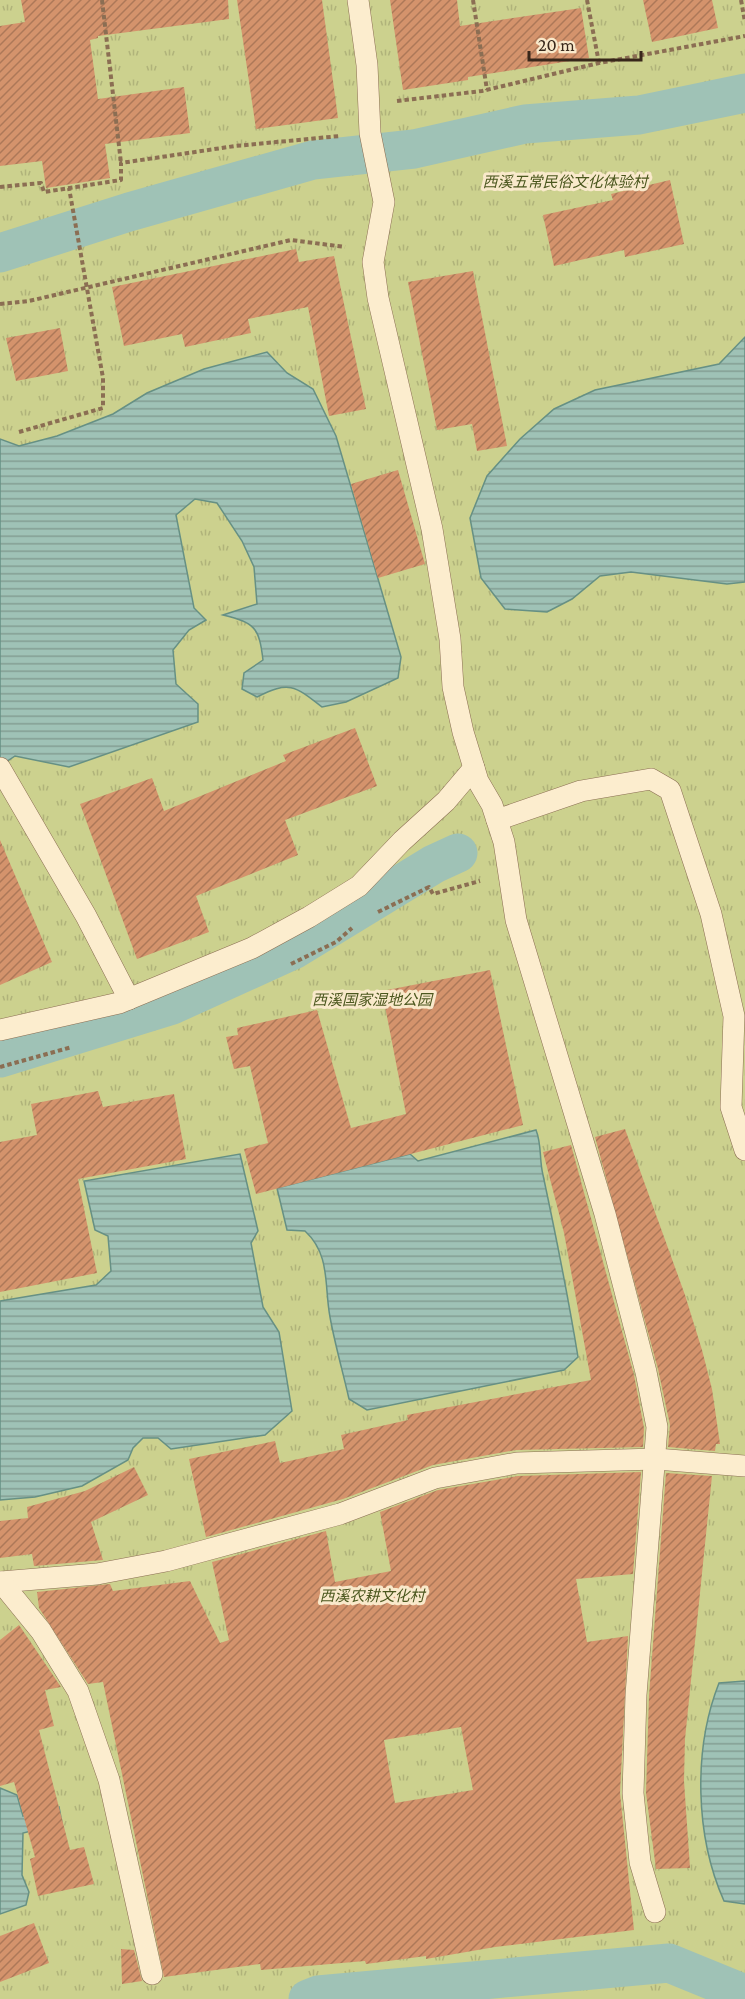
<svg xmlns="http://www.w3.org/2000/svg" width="745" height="1999" viewBox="0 0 745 1999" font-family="'Crimson Pro','Noto Sans SC',serif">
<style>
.grass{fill:url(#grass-tufts)}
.water{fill:url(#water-rules);stroke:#669084;stroke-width:1.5}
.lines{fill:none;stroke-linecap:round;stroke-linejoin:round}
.canal{stroke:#9fc2b6;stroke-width:39}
.building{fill:url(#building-hatch);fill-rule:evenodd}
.service-casing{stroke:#8b6e53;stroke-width:22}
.path{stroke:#8b6e53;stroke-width:4;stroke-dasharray:4.5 3;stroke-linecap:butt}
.service{stroke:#fcedce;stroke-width:21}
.labels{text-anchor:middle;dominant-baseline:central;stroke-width:6;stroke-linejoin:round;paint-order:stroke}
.park-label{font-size:15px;font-style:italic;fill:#4b571e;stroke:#f9e9cb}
</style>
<defs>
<pattern id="grass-tufts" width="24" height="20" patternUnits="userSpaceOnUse" patternTransform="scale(1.5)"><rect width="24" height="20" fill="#ccd18e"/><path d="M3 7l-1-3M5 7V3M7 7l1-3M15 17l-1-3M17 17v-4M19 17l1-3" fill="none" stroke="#b0b37a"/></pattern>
<pattern id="water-rules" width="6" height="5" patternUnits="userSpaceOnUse" patternTransform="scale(1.5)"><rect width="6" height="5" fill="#9fc2b6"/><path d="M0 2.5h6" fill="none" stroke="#839e93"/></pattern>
<pattern id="building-hatch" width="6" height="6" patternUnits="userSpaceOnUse" patternTransform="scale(1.5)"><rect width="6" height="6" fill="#d4936c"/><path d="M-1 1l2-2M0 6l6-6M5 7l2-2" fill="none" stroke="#ad7858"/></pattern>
</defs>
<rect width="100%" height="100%" fill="#f2dfba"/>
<!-- grass -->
<rect class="grass" x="0" y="0" width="745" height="1999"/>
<!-- water -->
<g class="water">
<polygon points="745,337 745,582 727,584 631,572 600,576 572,599 547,612 505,609 481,578 470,518 487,476 520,439 554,409 595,390 719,364"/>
<path d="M267,352l20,21 26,16 23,47 65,221 -3,21 -52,24 -24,5c-28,-22 -33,-26 -65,-10l-15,-8 2,-16 19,-13c-4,-33 -8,-37 -40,-45l34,-11 -3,-37 -12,-26 -25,-38 -22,-4 -19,16 18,93 12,12 -17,10 -16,20 3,34 22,20v18l-129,45 -54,-11 -15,10v-327l19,7 38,-10 56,-22 34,-21 57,-24z"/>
<path d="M536,1130c6,15 3,29 7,45 13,61 25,121 35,182l-14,13 -197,40 -18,-11c-6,-27 -14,-54 -19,-82 -6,-31 1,-62 -25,-86l-18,-1 -10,-42 133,-34 8,7z"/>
<polygon points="240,1154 258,1231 251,1243 263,1307 279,1332 292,1411 265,1435 171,1449 158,1438 143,1438 133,1448 128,1460 82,1486 35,1497 0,1500 0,1301 96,1285 111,1271 108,1236 95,1230 84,1181"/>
<path d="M745,1681v223l-21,-3c-29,-65 -31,-152 -5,-218z"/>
<polygon points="0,1788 17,1795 23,1816 59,1807 62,1823 23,1833 22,1875 29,1892 26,1905 0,1914"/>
</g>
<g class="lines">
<!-- canal -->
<g class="canal">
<polyline points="0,253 129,212 313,160 414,149 525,124 639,115 745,93"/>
<polyline points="0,1058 172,1005 293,950 434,864 458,853"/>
<polyline points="308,1999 318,1995 669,1963 745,1994"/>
</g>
</g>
<!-- building -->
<g class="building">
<polygon points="21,0 228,0 229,19 98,36 98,38 90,40 98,99 184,87 190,133 105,144 110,178 46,188 42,161 0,166 0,26 25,22"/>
<polygon points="237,0 322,0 338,118 256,129"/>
<polygon points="390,0 457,0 460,26 581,8 589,58 468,77 468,80 403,90"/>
<polygon points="643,0 712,0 718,28 652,42"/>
<polygon points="670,180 684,244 625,257 624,250 554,266 543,215 613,200 611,194"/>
<polygon points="296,249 299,262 334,256 366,409 329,416 308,307 248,319 251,333 185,347 182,334 124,346 112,287"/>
<polygon points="473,271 507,446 477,451 472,424 437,430 408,282"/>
<polygon points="60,328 68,371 16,381 6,338"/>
<polygon points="398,470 425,564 378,578 351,484"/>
<polygon points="355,728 377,786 285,820 298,855 196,896 209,932 137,959 80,804 152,778 164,811 286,761 283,755"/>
<polygon points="0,840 52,962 0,985"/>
<polygon points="490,970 523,1125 256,1194 244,1149 268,1143 250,1066 234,1069 226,1037 238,1035 237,1028 317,1010 351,1128 406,1114 382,991"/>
<polygon points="98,1091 103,1107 174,1094 186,1159 78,1179 97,1273 0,1292 0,1142 37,1135 31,1104"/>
<polygon points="625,1129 685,1295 702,1350 712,1389 720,1444 716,1444 715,1451 668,1447 670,1425 658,1369 595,1137"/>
<polygon points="571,1145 634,1375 644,1428 643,1447 516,1450 433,1465 343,1499 206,1537 189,1459 275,1441 280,1463 344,1449 341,1435 408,1420 407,1415 591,1380 564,1233 543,1152"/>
<polygon points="134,1467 148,1495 91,1522 103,1560 34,1566 32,1554 0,1558 0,1521 28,1518 27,1507 85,1491"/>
<path d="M641,1472l-8,102 -57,5 11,63 41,-6 -8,157 14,137 -139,17 -69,12v-3l-60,8 -1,-3 -104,9 -1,-6 -96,13 -61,-295 -15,2 -49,-76 -2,-16 73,-8 3,7 77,-10 30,62 9,-3 -17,-78 114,-31 9,51 56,-11 -11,-59 58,-22 80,-14zM461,1727l12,63 -78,13 -11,-63z"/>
<polygon points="666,1473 712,1476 685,1739 684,1781 690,1868 656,1869 646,1793 649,1696"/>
<polygon points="19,1625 61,1687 45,1690 54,1726 39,1730 70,1850 84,1847 94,1884 38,1896 30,1859 35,1857 14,1782 0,1786 0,1640"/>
<polygon points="34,1923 49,1963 0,1982 0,1936"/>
<polygon points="121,1949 134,1950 142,1981 122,1984"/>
</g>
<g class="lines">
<!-- service casing -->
<g class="service-casing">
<g id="service">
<polyline points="358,0 367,65 370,133 384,202 373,262 378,298 432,529 450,639 453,687 463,732 478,781 492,805 504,842 516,920 605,1214 646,1372 657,1427 636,1695 633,1793 640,1862 655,1912"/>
<polyline points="0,768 86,916 129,999"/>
<polyline points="497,820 581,791 651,779 670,790 711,914 734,1016 731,1107 745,1150"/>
<polyline points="0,1030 119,1003 252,948 309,917 359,886 402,841 446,801 474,768"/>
<polyline points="0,1582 97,1574 166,1561 340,1514 435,1478 517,1463 656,1459 745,1466"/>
<polyline points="1,1582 41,1631 78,1691 109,1780 152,1974"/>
</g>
</g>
<!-- path -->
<g class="path">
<polyline points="102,0 121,163"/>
<polyline points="473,0 487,90"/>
<polyline points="587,0 599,63"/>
<polyline points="741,0 745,22"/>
<polyline points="397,101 482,91 599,63 745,36"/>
<polyline points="0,187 41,183 44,192 121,180 121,163 235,146 340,136"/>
<polyline points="0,304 29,301 291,240 345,247"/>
<polyline points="19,432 103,408 103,378 69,188"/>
<polyline points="378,912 429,887 433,894 480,881"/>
<polyline points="291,964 336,942 352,928"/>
<polyline points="0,1067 72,1047"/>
</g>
<!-- service -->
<use href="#service" class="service"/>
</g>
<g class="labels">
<!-- park labels -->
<g class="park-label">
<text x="565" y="182">西溪五常民俗文化体验村</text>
<text x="372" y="1000">西溪国家湿地公园</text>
<text x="372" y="1596">西溪农耕文化村</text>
</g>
</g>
<!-- scale -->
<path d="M529 51v9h112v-9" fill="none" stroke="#38271a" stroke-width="3"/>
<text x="538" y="51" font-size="18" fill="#38271a" stroke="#f9e9cb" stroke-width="4.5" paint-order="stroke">20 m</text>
</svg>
